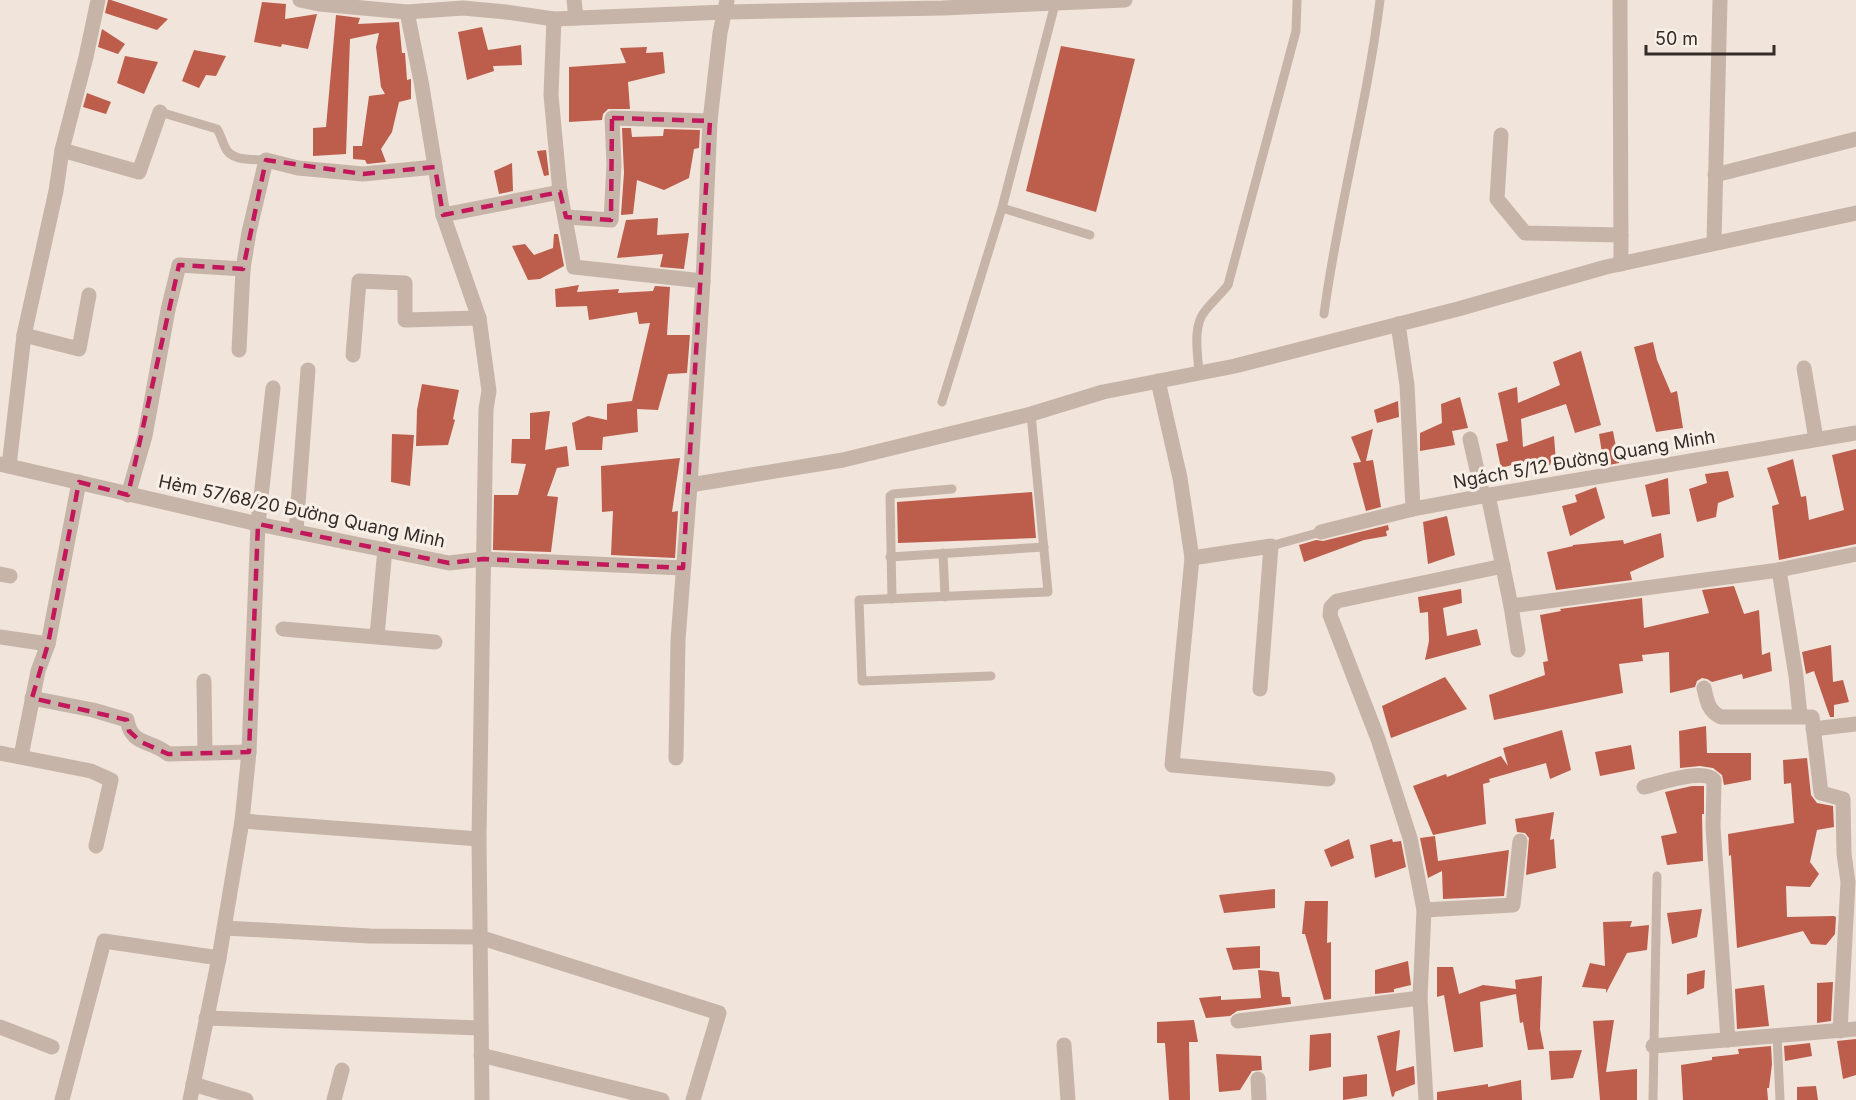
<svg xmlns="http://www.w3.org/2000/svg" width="1856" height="1100" viewBox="0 0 1856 1100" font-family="Inter,sans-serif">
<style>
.building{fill:#bd5d4c}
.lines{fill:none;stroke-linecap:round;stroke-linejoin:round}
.service{stroke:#c7b4a8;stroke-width:9}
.minor{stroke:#c7b4a8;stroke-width:15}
.marked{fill:none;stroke:#c2185b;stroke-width:4.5;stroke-dasharray:12 8;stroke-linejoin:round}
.labels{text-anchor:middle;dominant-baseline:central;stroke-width:6;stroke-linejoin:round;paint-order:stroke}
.street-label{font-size:18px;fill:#342b28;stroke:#f8efe7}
</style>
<rect width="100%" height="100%" fill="#f0e4db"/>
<!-- building -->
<g class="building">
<polygon points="108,0 111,0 168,19 157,30 105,13"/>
<polygon points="262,2 286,4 285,19 317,14 308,49 282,44 281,47 254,42"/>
<polygon points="336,15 360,18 358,24 399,22 402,53 405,53 407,80 411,79 411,99 399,102 392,132 381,149 386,162 367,164 365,160 353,159 353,146 362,146 369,96 385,94 381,87 376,47 379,33 350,39 346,154 313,156 313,128 326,127"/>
<polygon points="482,27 488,50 521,45 522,65 493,66 494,71 467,80 458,32"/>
<polygon points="102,29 125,44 118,54 98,47"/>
<polygon points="1061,46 1135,59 1096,212 1026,191"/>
<polygon points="647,47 646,53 663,52 665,73 628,82 630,109 608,109 603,114 602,120 569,122 569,67 626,63 620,48"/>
<polygon points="194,50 226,56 216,76 206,75 199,88 182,81"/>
<polygon points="125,56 158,62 144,94 117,83"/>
<polygon points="87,93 111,102 106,114 83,107"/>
<polygon points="622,128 631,128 632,137 663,136 664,129 700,130 699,148 694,149 689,178 664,190 637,180 633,214 621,215 624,173"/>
<polygon points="546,150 549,175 544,176 537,151"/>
<polygon points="512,163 513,191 499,194 494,171"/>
<polygon points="658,218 657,235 689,233 684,269 660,267 663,254 617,258 626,220"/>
<polygon points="554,234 558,234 564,266 540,279 528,280 512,246 525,244 534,255 553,248"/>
<polygon points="579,285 577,292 619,289 618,293 653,291 655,286 670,287 667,335 690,335 687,373 668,374 658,410 637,409 638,432 603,437 602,450 576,450 572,423 588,416 607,420 607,404 632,401 650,323 639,324 637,312 589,320 587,306 556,307 555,289"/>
<polygon points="1653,342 1657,360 1671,393 1677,391 1683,428 1656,432 1634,347"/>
<polygon points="1581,351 1601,425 1575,433 1566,404 1521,419 1523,447 1554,436 1556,462 1537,470 1533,459 1501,468 1496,444 1508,441 1498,393 1517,387 1518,403 1560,385 1553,362"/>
<polygon points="422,384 459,390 453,419 455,420 448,445 416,446 417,410"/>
<polygon points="1460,397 1468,428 1452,431 1455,445 1420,451 1420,433 1442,423 1441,404"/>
<polygon points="1398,401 1399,417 1377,423 1374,410"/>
<polygon points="550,411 545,450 567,446 569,466 557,468 547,496 558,497 551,552 493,550 494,495 518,495 526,464 511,463 512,439 530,439 530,413"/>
<polygon points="1373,429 1366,461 1373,460 1381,507 1366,511 1353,463 1361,462 1351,437"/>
<polygon points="1613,431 1619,463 1604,466 1599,434"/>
<polygon points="392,434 414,435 410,486 391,482"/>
<polygon points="1856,449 1856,544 1779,560 1772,506 1779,504 1767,468 1793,459 1801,497 1806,496 1809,520 1844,510 1832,455"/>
<polygon points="680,458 672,512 678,511 675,558 611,555 613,511 602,512 601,466"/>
<polygon points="1728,471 1734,497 1718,503 1716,517 1697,522 1689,489 1707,483 1705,474"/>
<polygon points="1668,478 1670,514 1652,517 1645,485"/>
<polygon points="1596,487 1605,518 1570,536 1562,506 1577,502 1575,495"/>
<polygon points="1032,492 1036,538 898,543 897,502"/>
<polygon points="1447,516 1455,555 1428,564 1423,522"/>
<polygon points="1388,525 1389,530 1386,531 1387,536 1364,540 1304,562 1299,545 1316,540 1323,541"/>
<polygon points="1661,533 1664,557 1630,572 1632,580 1556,590 1547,552 1573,546 1573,545 1623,540 1624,544"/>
<polygon points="1734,586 1744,614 1759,610 1762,655 1770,652 1772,671 1743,679 1742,674 1712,682 1707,679 1702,678 1697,681 1695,687 1670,693 1669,652 1642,655 1643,661 1619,664 1623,693 1494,720 1489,695 1545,675 1543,662 1548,661 1540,615 1561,611 1560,609 1642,598 1644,628 1709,613 1702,590"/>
<polygon points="1461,589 1462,603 1443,608 1447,636 1477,629 1481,645 1425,660 1429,641 1428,612 1420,613 1418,597"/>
<polygon points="1831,645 1833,682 1843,680 1849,702 1834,705 1834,717 1830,717 1814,671 1806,674 1802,652"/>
<polygon points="1445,677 1467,709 1391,738 1382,706"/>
<polygon points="1706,726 1707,753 1751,753 1751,780 1724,785 1722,775 1713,768 1700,766 1680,768 1679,731"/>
<polygon points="1562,730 1571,770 1550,779 1546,763 1489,779 1490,782 1483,784 1486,824 1433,835 1413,786 1446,774 1447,777 1501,756 1508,766 1503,748"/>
<polygon points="1631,745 1635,769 1600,776 1595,752"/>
<polygon points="1807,758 1811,795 1817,803 1833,806 1834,827 1817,830 1810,862 1819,874 1810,887 1786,886 1787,917 1834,916 1836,917 1835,934 1826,945 1811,944 1803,931 1737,948 1731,855 1729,856 1728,834 1794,823 1791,783 1784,784 1783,760"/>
<polygon points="1692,786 1704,786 1704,814 1702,814 1703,861 1667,865 1661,836 1677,833 1665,792"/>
<polygon points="1554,812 1550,840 1554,839 1556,868 1526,875 1529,838 1525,833 1517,832 1515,819"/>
<polygon points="1435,836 1438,861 1509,850 1504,896 1443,899 1442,871 1428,878 1420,838"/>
<polygon points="1349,839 1354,858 1331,867 1324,850"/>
<polygon points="1392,839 1393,842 1401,841 1406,867 1375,878 1370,845"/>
<polygon points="1275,889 1275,908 1224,913 1219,895"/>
<polygon points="1305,901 1328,901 1327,943 1331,942 1331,999 1324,1000 1305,934 1302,934"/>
<polygon points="1702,909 1697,937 1672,944 1667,913"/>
<polygon points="1632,921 1630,927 1649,925 1647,950 1627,953 1606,993 1606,989 1582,987 1590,963 1605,966 1603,922"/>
<polygon points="1260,946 1260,968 1233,970 1226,948"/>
<polygon points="1408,961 1411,985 1394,989 1394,992 1375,994 1375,970"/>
<polygon points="1437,967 1453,967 1459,994 1483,985 1516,989 1515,980 1542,976 1540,1029 1544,1049 1528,1050 1523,1022 1520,1023 1516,994 1480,1002 1483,1047 1454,1052 1444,995 1437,997"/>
<polygon points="1258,970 1279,972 1282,997 1290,997 1291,1004 1237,1011 1230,1016 1206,1018 1199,998 1221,996 1221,1000 1261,998"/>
<polygon points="1705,970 1704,988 1687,995 1687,974"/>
<polygon points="1833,982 1831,1021 1817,1023 1817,983"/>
<polygon points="1764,985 1769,1026 1737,1029 1735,989"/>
<polygon points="1194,1020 1198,1042 1189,1042 1190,1100 1169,1100 1165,1043 1157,1043 1157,1022"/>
<polygon points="1614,1020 1606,1072 1637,1069 1637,1100 1600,1100 1593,1021"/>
<polygon points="1400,1030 1396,1071 1414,1066 1415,1084 1395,1092 1394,1096 1392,1097 1377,1036"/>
<polygon points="1331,1033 1331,1067 1309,1071 1310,1035"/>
<polygon points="1856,1039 1856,1075 1843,1079 1837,1041"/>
<polygon points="1810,1043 1812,1056 1785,1061 1784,1046"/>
<polygon points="1771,1046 1772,1064 1769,1088 1767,1088 1768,1100 1683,1100 1681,1065 1712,1060 1712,1057 1739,1054 1738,1049"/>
<polygon points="1582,1050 1573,1078 1551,1080 1549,1051"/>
<polygon points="1216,1054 1261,1056 1262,1070 1252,1071 1240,1090 1219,1092"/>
<polygon points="1367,1074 1367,1096 1343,1100 1343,1077"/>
<polygon points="1521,1080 1522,1100 1437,1100 1437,1092 1488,1084 1488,1087"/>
<polygon points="1816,1086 1818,1100 1797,1100 1797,1087"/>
</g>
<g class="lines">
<!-- service -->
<g class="service">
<path d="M160,112l57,17c4,6 5,12 8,18 6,15 28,12 41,13"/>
<polyline points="1002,208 1090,235"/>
<path d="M1324,314c14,-106 43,-208 56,-314"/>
<path d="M1199,373c-1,-19 -7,-46 6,-62 7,-9 16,-17 23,-26l68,-254 1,-31"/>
<polyline points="942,402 1002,208 1055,4"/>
<polyline points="1271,546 1321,532"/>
<polyline points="943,553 945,597"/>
<polyline points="890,557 1044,547"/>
<polyline points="892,599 890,496 893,494 952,489"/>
<polyline points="991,676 862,681 859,600 1048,592 1031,414"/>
<polyline points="1777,1036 1780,1100"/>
<polyline points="1653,1100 1657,876"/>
</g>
<!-- minor -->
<g class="minor">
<polyline points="300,0 319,4 407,12 463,8 506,12 554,19 726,12 943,8 1125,0"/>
<polyline points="574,0 576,18"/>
<polyline points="1620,0 1621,264"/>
<polyline points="407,12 421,81 443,215 479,318 489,391 486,409 479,839 482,1100"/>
<polyline points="554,19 551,95 560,192 574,267 703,281"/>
<polyline points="1501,135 1497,199 1525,233 1621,235"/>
<polyline points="62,150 139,172 160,112"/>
<polyline points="1715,175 1856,139"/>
<polyline points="443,215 560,192"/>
<polyline points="566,217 611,220 614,165 612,118 710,121"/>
<polyline points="1714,242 1720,0"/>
<polyline points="1398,324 1407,385 1413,509"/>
<polyline points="24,335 79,349 89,295"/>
<polyline points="239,350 243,269 249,232 266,160 298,168 363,174 435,167"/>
<polyline points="353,355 359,281 405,283 405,320 479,318"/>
<polyline points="1804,368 1816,439"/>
<polyline points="1158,381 1180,478 1192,558 1172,765 1328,779"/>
<polyline points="1470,439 1483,496"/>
<polyline points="0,464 258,524 449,563 483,559 683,568"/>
<polyline points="9,466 24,335 56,191 62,150 86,57 98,0"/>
<polyline points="690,485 843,460 1031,414 1103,392 1235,366 1458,309 1606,267 1856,213"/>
<polyline points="128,495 145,436 168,310 179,265 243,269"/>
<polyline points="1488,495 1511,606"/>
<polyline points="296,531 308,370"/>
<polyline points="1321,532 1413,509 1483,496 1856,433"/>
<polyline points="1192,558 1271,546 1260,689"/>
<polyline points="1779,570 1796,676 1800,716"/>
<polyline points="0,574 10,576"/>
<polyline points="283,629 435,642"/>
<polyline points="377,636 385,549"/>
<polyline points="0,637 48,644"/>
<polyline points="1518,650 1511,606 1779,570 1856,554"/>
<polyline points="204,681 205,753"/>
<path d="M1704,688c3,13 4,23 17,29h91l9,76 22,6 1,55 4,28 -8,149"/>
<path d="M32,698l61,12 34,10c5,27 24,19 41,34l81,-2"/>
<polyline points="1813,729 1856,724"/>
<polyline points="0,753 91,771 111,780 96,846"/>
<polyline points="21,756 38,671 48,644 79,482"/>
<polyline points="676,758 678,640 690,485 703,281 710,121 720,33 727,0"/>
<path d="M1644,787c16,-4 59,-19 70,-7l-1,47 15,213"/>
<polyline points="242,821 479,839"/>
<polyline points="1424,910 1513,905 1520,841"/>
<polyline points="225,928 370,936 479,937 719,1013 693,1100"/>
<polyline points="206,1018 480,1028"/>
<polyline points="1238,1021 1420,998"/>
<polyline points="0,1027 52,1047"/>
<polyline points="1064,1045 1068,1100"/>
<polyline points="1653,1046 1856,1029"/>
<polyline points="481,1055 662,1100"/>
<polyline points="1258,1079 1259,1100"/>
<polyline points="193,1084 246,1100"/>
<polyline points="62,1100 104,941 219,958"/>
<polyline points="190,1100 219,958 242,821 249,752 258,524 273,388"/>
<polyline points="334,1100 342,1070"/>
<polyline points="1426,1100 1420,998 1424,910 1410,838 1378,739 1330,615 1331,607 1337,601 1503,566"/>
</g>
</g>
<!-- marked area -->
<path class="marked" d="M612,118l98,3 -27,447 -200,-9 -34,4 -191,-39 -9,228 -81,2 -27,-12 -12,-11 -2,-11 -95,-22 16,-54 31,-162 49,13 51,-230 64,4 23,-109 97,14 72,-7 8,48 117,-23 6,25 45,3z"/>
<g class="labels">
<!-- street labels -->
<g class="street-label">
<text transform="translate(1584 459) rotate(-10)">Ngách 5/12 Đường Quang Minh</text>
<text transform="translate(302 511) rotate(12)">Hẻm 57/68/20 Đường Quang Minh</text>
</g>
</g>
<!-- scale -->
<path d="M1646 45v9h128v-9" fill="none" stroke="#342b28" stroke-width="3"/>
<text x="1655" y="45" font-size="18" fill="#342b28" stroke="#f8efe7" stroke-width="4.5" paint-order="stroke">50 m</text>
</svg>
